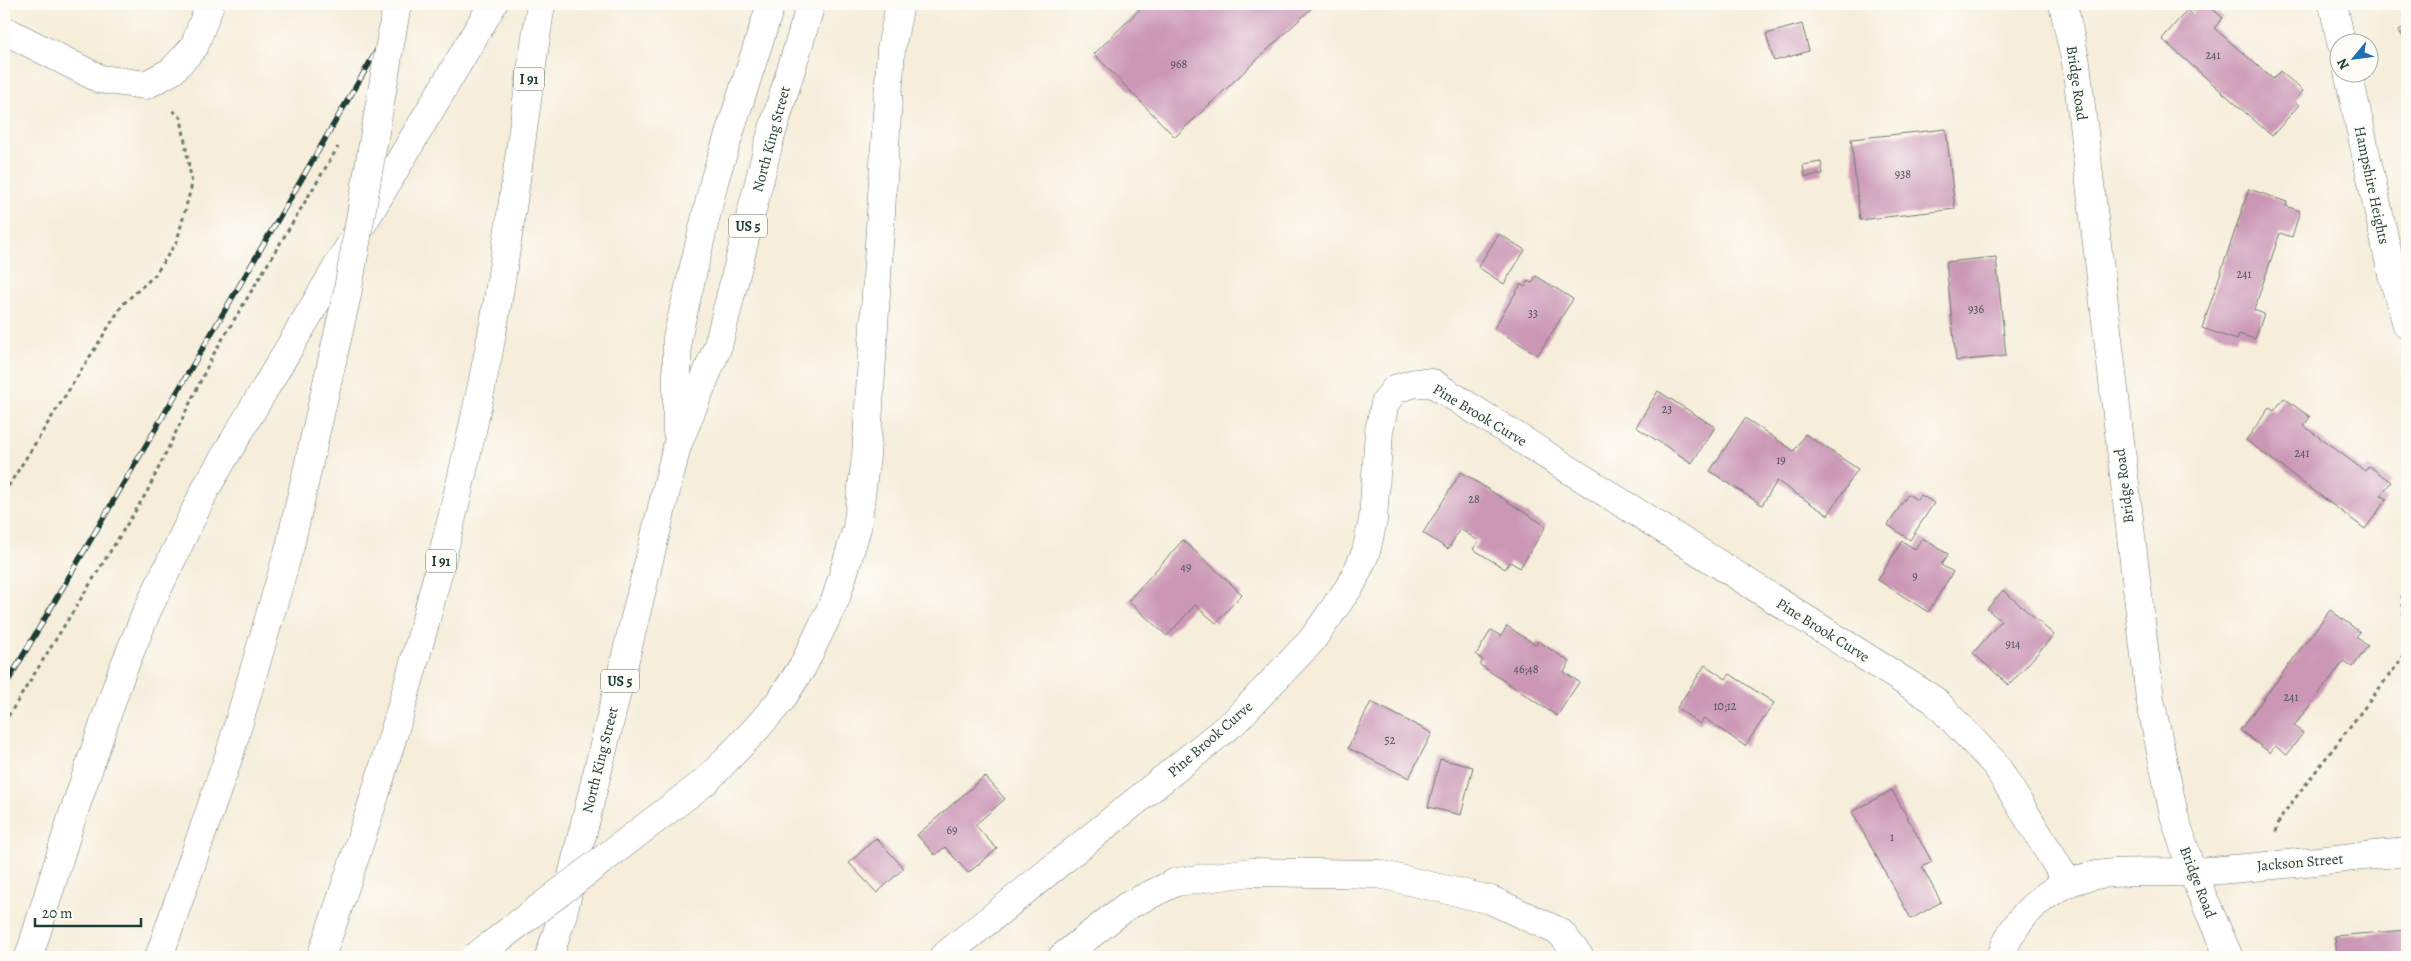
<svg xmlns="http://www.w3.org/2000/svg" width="2411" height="961" viewBox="0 0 2411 961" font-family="Alegreya,serif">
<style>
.building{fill:#cb97b5}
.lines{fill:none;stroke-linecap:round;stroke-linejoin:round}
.minor-casing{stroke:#6a7b6e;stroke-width:29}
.major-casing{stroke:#6a7b6e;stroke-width:29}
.highway-casing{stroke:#6a7b6e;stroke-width:29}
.path{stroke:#6a7b6e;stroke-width:3;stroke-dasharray:4 4;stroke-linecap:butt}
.minor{stroke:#fff;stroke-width:28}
.major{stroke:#fff;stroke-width:28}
.highway{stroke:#fff;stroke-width:28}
.rail-casing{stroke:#1f3d34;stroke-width:5.5}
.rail{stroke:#fdfcf7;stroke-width:4;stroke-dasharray:11;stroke-linecap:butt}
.highway-bridge-casing{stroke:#6a7b6e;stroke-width:29;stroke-linecap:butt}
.highway-bridge{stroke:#fff;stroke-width:28}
.labels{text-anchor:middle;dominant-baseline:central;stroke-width:4;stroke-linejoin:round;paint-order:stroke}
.number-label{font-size:12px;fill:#4a5454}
.shield{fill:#fdfcf7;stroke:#62766e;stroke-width:1}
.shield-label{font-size:14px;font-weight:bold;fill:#1f3d34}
.street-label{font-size:15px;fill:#1f3d34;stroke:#fdfcf7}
</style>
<rect width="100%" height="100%" fill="#fdfcf7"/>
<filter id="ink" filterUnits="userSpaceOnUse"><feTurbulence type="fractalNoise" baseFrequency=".02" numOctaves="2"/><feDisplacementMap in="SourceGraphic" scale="10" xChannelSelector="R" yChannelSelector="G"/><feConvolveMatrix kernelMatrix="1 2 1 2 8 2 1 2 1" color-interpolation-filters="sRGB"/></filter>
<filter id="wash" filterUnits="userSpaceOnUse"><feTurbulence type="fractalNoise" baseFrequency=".0096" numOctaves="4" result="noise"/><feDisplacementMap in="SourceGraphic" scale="20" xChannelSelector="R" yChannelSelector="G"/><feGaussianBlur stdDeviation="1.12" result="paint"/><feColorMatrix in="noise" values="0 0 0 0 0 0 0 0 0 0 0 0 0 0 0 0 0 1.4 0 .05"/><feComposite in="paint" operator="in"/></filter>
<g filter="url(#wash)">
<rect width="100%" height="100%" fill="#f6edda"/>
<g id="blocks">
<!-- building -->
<g class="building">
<polygon points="1145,4 1316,4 1175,137 1094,54"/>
<polygon points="2200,4 2207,4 2223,18 2214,28 2273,79 2280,71 2303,91 2294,101 2299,105 2272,136 2162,39 2187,10 2191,14"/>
<polygon points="1802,24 1809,51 1774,61 1766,34"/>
<polygon points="2407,26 2407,42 2399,31"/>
<polygon points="1946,129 1955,209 1860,220 1851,139"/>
<polygon points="1821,162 1823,174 1805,177 1803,165"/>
<polygon points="2249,189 2287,202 2286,206 2300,211 2292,237 2280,233 2254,310 2264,314 2255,339 2239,334 2237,340 2202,328"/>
<polygon points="1499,234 1525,250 1504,284 1478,267"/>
<polygon points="1996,257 2006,356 1956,361 1946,262"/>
<polygon points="1536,276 1573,299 1538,355 1494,328 1521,284 1525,287 1528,281 1532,283"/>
<polygon points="1658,391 1715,427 1692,463 1636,427"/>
<polygon points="2284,398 2310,417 2304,426 2365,471 2369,466 2391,482 2381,495 2387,499 2365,529 2246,440 2269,408 2274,411"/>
<polygon points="1745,418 1794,451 1805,434 1858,469 1828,515 1777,481 1762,505 1710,471"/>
<polygon points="1461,472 1546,526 1520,568 1510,562 1505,569 1473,549 1479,541 1460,529 1448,549 1423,533"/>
<polygon points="1908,494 1917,500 1921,495 1934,503 1910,540 1888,525"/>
<polygon points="1922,538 1948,554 1941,565 1953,572 1928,612 1878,580 1902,541 1915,549"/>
<polygon points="1183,540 1242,594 1216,623 1195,605 1167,636 1128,601"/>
<polygon points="2003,590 2054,635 2009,685 1973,653 2001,621 1987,609"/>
<polygon points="2330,610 2360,632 2356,637 2368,646 2353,667 2344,661 2294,726 2303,733 2287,755 2275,746 2270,753 2240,730"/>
<polygon points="1507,626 1536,645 1538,641 1570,662 1564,672 1579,682 1557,716 1480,665 1483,660 1476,655 1491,630 1501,636"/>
<polygon points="1705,665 1726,679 1730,674 1774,703 1745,746 1704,718 1700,724 1677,708"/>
<polygon points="1371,702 1432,733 1409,778 1348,748"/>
<polygon points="1440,759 1473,767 1461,815 1428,807"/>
<polygon points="985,776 1005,799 975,825 997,849 968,873 945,847 935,855 917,835"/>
<polygon points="1892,790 1932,862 1922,867 1941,902 1911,919 1852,812"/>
<polygon points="876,838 904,868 877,893 849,863"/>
<polygon points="2407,930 2407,957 2337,957 2335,936"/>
</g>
</g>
</g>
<g filter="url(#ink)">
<use href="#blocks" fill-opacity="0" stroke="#6a7b6e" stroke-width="1"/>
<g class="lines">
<!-- minor casing -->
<g class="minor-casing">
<g id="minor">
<polyline points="2333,4 2341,42"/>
<polyline points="4,30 100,79 146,85 172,71 194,47 210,4"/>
<polyline points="2348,72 2392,274 2407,325"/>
<polyline points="943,957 1235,721 1312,640 1352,583 1366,552 1373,520 1379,431 1385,403 1395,389 1415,383 1432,383 1934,700 1995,764 2068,883"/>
<polyline points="1062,957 1127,906 1176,882 1251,872 1379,874 1491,900 1560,932 1580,957"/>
<path d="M2001,957c9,-32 36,-60 67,-74 38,-16 83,-9 124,-11 71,-4 144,-14 215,-20"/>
</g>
</g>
<!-- major casing -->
<g class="major-casing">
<g id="major">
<polyline points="2063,4 2076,63 2150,699 2174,815 2192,872 2229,957"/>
<polyline points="677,432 677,338 715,178 771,4"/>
<polyline points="549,957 562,917 677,446 718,346 769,142 811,4"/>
</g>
</g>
<!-- highway casing -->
<g class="highway-casing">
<g id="highway">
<polyline points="706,781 756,729 781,700 803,666 836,598 857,528 866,456 891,49 900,4"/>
<polyline points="29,957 73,814 121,674 147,611 206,488 493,4"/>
<polyline points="159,957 230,753 290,546"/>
<path d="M321,957c70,-198 127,-401 168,-607 22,-115 34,-231 52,-346"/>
</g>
</g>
<!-- path -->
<g class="path">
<polyline points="4,493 123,304 155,275 177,241 192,184 181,118 171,109"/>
<polyline points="2407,580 2402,594 2407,643"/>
<polyline points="4,723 147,492 213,355 338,147"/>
<polyline points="2276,832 2280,818 2407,652"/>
</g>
<!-- minor -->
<use href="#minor" class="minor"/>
<!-- major -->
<use href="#major" class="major"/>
<!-- highway -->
<use href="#highway" class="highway"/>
<!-- rail casing -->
<g class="rail-casing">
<polyline id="rail" points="4,688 404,4"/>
</g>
<!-- rail -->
<use href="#rail" class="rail"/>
<!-- highway-bridge casing -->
<g class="highway-bridge-casing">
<g id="highway-bridge">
<polyline points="290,546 347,295 397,4"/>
<polyline points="475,957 706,781"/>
</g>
</g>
<!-- highway-bridge -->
<use href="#highway-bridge" class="highway-bridge"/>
</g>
</g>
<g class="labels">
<!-- number labels -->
<g class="number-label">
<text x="2213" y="55">241</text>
<text x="1179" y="64">968</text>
<text x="1903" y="174">938</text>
<text x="2244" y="274">241</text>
<text x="1976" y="309">936</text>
<text x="1533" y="313">33</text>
<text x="1667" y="409">23</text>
<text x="2302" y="453">241</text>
<text x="1781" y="460">19</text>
<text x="1474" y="499">28</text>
<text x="1186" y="567">49</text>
<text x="1915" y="576">9</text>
<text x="2013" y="644">914</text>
<text x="1526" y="669">46;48</text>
<text x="2291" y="697">241</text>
<text x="1725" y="706">10;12</text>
<text x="1390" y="740">52</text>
<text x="952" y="830">69</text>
<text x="1892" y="837">1</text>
</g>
<!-- shield labels -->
<g class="shield">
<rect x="514" y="67.5" width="30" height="23" rx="4"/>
<rect x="729" y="214.5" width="38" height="23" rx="4"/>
<rect x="426" y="549.5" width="30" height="23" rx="4"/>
<rect x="601" y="669.5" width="38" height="23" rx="4"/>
</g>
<g class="shield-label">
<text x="529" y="79">I 91</text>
<text x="748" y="226">US 5</text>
<text x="441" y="561">I 91</text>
<text x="620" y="681">US 5</text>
</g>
<!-- street labels -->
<g class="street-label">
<text transform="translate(2077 83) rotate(82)">Bridge Road</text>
<text transform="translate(771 139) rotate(-75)">North King Street</text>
<text transform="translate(2372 185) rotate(78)">Hampshire Heights</text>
<text transform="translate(1480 415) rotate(31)">Pine Brook Curve</text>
<text transform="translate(2124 486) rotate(-97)">Bridge Road</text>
<text transform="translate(1823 630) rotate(32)">Pine Brook Curve</text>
<text transform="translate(1210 739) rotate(-41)">Pine Brook Curve</text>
<text transform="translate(600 760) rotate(-76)">North King Street</text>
<text transform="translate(2300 862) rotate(-5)">Jackson Street</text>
<text transform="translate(2198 882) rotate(69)">Bridge Road</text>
</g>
</g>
<!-- margin -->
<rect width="2411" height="961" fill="none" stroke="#fdfcf7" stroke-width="20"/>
<!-- north arrow -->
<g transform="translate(2354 58) rotate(241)"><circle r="24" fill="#fdfcf7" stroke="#a4b0a9"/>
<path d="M0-4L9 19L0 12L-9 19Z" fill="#1f6fb2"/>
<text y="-8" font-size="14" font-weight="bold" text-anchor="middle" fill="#1f3d34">N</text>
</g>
<!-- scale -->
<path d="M35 918v8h106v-8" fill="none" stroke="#1f3d34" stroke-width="2.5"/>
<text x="42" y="918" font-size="15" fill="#1f3d34" stroke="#fdfcf7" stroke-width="4" paint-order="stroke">20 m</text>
</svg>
